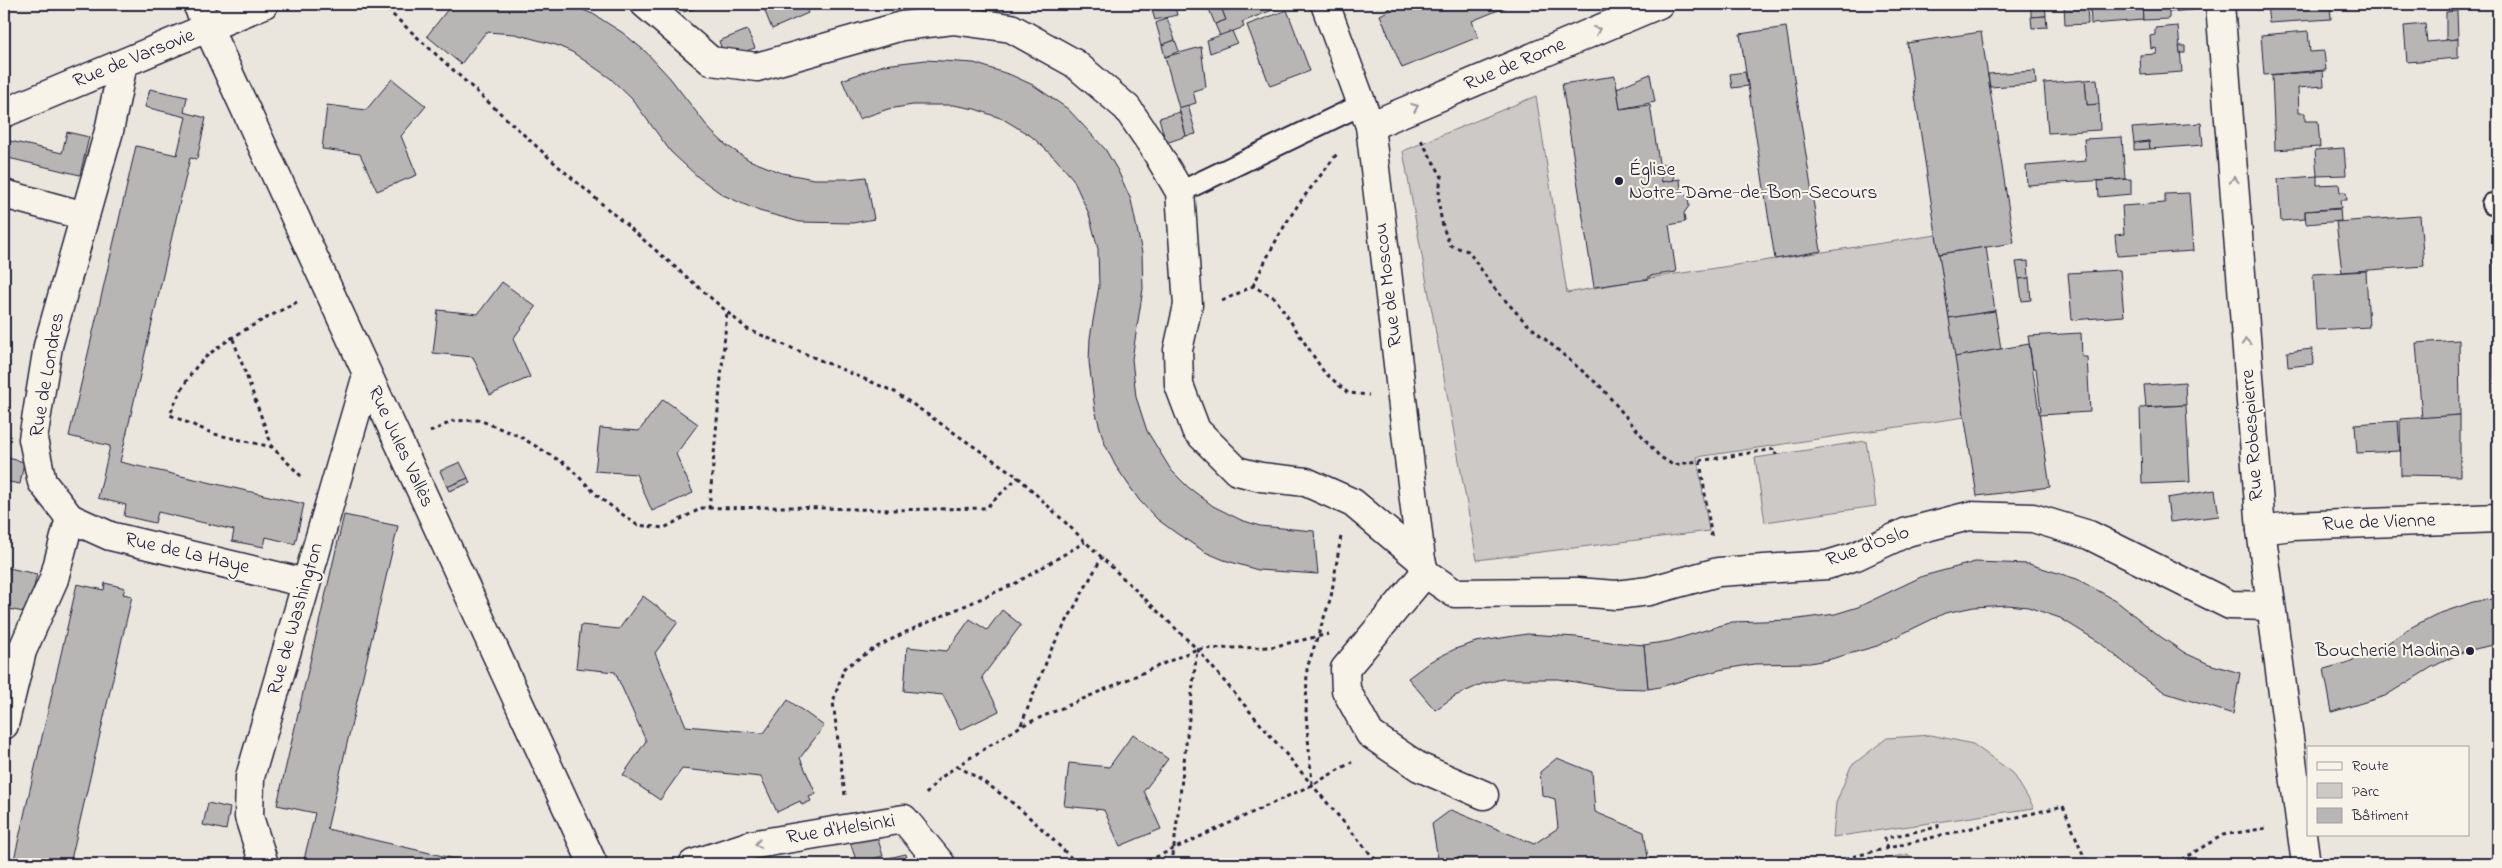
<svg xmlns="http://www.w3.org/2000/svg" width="2502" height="868" viewBox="0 0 2502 868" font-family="'Indie Flower',sans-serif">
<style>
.green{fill:#cdc9c6;stroke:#787680}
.building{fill:#b8b6b5;stroke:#22223b}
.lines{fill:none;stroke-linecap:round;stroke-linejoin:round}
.lane-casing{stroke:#22223b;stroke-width:24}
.street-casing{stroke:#22223b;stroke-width:31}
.path{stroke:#22223b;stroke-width:3;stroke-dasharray:4 4;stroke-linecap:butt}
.lane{stroke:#f7f3e8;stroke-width:20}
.street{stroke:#f7f3e8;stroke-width:28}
.oneway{stroke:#97959a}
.poi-dot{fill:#22223b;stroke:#f7f3e8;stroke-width:2}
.labels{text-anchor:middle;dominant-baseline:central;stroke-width:4.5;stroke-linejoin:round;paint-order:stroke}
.street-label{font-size:20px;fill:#22223b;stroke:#f7f3e8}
.poi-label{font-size:20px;fill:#22223b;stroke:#f7f3e8;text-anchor:start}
</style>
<rect width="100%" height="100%" fill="#eae6de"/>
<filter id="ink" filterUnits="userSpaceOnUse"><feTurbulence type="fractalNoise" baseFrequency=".02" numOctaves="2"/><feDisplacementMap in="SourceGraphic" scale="10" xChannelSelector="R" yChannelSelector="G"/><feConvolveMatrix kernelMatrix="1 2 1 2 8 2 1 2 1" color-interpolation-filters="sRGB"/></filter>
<g filter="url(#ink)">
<!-- green -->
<g class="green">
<polygon points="1536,96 1567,293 1649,278 1936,235 1965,417 1697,457 1709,531 1477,560 1403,151"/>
<polygon points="1866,441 1876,506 1765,522 1755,458"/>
<polygon points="1931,735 1973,744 2013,773 2034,808 1833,837 1836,803 1851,766 1887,738"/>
<polygon points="1908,854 1911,864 1859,864"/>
</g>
<!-- building -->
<g class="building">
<polygon points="452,4 568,4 593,14 623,33 646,52 670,78 711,131 726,145 749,160 782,173 814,179 849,179 866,177 874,219 853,223 800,222 759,211 723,195 698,177 671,152 632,99 610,78 572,52 556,45 515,34 486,32 461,64 427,36"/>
<polygon points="680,4 703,4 704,5 684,12"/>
<polygon points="762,4 804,4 808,13 772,29"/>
<polygon points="1150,4 1174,4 1177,15 1155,20"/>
<polygon points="1207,4 1220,4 1226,20 1215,24"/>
<polygon points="1220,4 1284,4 1285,5 1242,22 1244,27 1220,36 1215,24 1226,20"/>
<polygon points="1387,4 1513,4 1472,21 1478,37 1402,68 1380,15 1390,10"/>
<polygon points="2031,4 2045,4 2046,16 2031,17"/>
<polygon points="2064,4 2087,4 2088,24 2065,25"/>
<polygon points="2090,4 2142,4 2143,20 2091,24"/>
<polygon points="2142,4 2190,4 2191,10 2169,12 2169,19 2143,20"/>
<polygon points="2267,4 2330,4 2331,19 2269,23"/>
<polygon points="1287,10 1310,71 1270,86 1247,25"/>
<polygon points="2457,11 2458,39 2446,40 2446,12"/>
<polygon points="2046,16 2047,27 2032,28 2031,17"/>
<polygon points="1167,18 1175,40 1162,45 1156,23"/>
<polygon points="2425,24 2427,42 2458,39 2458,58 2407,62 2404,26"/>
<polygon points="2178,26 2182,72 2141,75 2140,55 2157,54 2156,48 2151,49 2150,36 2155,35 2155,28"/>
<polygon points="1786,27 1821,251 1775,259 1740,34"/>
<polygon points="747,30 755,48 725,58 719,41"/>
<polygon points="1232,31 1237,43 1210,53 1207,40"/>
<polygon points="2308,31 2310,52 2324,51 2326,70 2264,75 2261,35"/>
<polygon points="1981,32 2014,243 1939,254 1907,43"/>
<polygon points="1175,40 1179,51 1165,57 1162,45"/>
<polygon points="2179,46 2185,46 2185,53 2180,53"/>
<polygon points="1201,47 1206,87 1193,91 1196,103 1179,108 1165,57"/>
<polygon points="926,60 974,63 1011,75 1033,85 1068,109 1105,149 1118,171 1131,200 1142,253 1143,289 1132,359 1136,397 1147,431 1171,470 1188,487 1213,506 1241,520 1260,526 1314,531 1318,574 1258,570 1224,560 1205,552 1176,533 1157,519 1139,500 1115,465 1104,442 1095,410 1089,362 1090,338 1099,286 1098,249 1089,214 1073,179 1056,159 1031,136 1003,119 975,109 953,105 913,105 888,109 859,119 842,80 884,65"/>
<polygon points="2035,71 2036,84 1990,87 1988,74"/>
<polygon points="2323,71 2324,86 2298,88 2299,113 2305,113 2305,121 2318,121 2320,147 2275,150 2272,75"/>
<polygon points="1745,72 1748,86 1732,88 1730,74"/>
<polygon points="1650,74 1655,102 1620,109 1617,88"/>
<polygon points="1615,76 1620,109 1650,105 1662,182 1680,179 1681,191 1688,197 1689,206 1684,213 1685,222 1669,225 1676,272 1649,276 1649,279 1594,287 1562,84"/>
<polygon points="392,79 426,106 401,136 417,175 377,191 360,154 322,149 327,105 366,110"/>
<polygon points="2097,79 2099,104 2087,105 2085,80"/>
<polygon points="2085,80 2087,105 2099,104 2100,130 2048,133 2044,83"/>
<polygon points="150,89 187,97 184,112 206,118 197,159 190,158 120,462 304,504 295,544 266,537 264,547 232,541 234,530 158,512 155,523 124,516 126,505 98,498 110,446 69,436 136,146 177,155 186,117 145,107"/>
<polygon points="1188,105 1196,134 1186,136 1179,108"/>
<polygon points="1180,112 1186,136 1166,143 1159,118"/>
<polygon points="2201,123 2203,145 2150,149 2149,141 2134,143 2132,128"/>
<polygon points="67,132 89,137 80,175 4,157 4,144 6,140 62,153"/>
<polygon points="2122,137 2125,179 2027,185 2026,166 2086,161 2084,139"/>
<polygon points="2149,141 2150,149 2134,150 2134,143"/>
<polygon points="2344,148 2346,175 2317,176 2315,150"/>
<polygon points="1671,163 1674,180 1662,182 1659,165"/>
<polygon points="2317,176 2317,185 2339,184 2340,192 2346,192 2347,200 2340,200 2341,208 2305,211 2305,219 2281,221 2278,179"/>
<polygon points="2131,179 2131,194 2099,197 2098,181"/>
<polygon points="2189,193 2193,251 2117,256 2115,235 2124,234 2122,206 2165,203 2165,194"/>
<polygon points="2340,209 2341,221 2306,224 2305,211"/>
<polygon points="2420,216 2424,266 2342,272 2336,222"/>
<polygon points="2493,245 2498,245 2498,452 2495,452"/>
<polygon points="1986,247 1995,311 1949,318 1939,254"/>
<polygon points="2028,261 2029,278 2019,279 2016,262"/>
<polygon points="2120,270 2124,316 2072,320 2068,273"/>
<polygon points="2366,271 2369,327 2316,330 2313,274"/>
<polygon points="2029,278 2031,300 2022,301 2019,279"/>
<polygon points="502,282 536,307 513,339 530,377 490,395 473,357 433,353 438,310 478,314"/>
<polygon points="1995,311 2001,349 1955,357 1949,318"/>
<polygon points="2081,333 2082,357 2087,357 2090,412 2039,415 2038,411 2041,411 2036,368 2033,368 2028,336"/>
<polygon points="2459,340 2460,415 2422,418 2416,343"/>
<polygon points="2029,344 2050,487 1977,496 1955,357"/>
<polygon points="2312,349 2313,364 2288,367 2287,352"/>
<polygon points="2185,382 2186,405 2146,407 2144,385"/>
<polygon points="663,399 698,424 676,454 693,493 652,511 636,474 595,471 600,428 639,431"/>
<polygon points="2186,405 2190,482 2142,484 2140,408"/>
<polygon points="2460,415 2460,476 2401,475 2400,419"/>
<polygon points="2398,421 2400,451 2357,453 2355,424"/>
<polygon points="4,457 24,462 20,484 4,481"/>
<polygon points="460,462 468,478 447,487 440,471"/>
<polygon points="468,478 470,483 449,491 447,487"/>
<polygon points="2215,490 2219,516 2170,522 2167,498"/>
<polygon points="344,515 398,526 327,829 477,864 303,864 315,813 277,805"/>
<polygon points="1975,562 2029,564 2077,579 2115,600 2161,637 2185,653 2209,664 2240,673 2233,714 2166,693 2139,675 2099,642 2060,618 2028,607 2007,605 1974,607 1945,613 1877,646 1831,659 1810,663 1754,664 1719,670 1660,687 1648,689 1644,645 1670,641 1732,622 1791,620 1835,614 1858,607 1923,576"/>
<polygon points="4,567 37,574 28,613 4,608"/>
<polygon points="105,583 125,588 123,594 132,596 70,864 13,864 77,584 104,590"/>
<polygon points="643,596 678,622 655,653 686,726 764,733 788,700 824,726 800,758 816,794 809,797 811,801 802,805 800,801 777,812 761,777 682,769 660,800 623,775 646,741 615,672 576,668 581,625 619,629"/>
<polygon points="2498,598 2498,644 2465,651 2432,667 2385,696 2332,712 2324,669 2346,663 2381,648 2408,629 2435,615 2473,602"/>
<polygon points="1002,610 1021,625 982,677 999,711 960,730 943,695 904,691 907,647 947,651 970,619 987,630"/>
<polygon points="1527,634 1577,637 1610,642 1644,645 1648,689 1611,688 1558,679 1502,679 1482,684 1455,696 1435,710 1408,678 1431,661 1455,649 1476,642"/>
<polygon points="1133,734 1168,759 1144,791 1161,829 1120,846 1104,810 1064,806 1069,763 1109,767"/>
<polygon points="1557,758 1592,772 1595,812 1644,832 1648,858 1657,860 1658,864 1450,864 1438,859 1432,824 1451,810 1534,844 1558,828 1555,799 1542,795 1540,772"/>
<polygon points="208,803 230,808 226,830 203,825"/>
<polygon points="877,836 883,856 857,863 850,842"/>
<polygon points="906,854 908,864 880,864 879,860"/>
</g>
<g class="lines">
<!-- lane casing -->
<g class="lane-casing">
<g id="lane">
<polyline points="1180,192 1363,104"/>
<polyline points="2492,204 2498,204"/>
</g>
</g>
<!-- street casing -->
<g class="street-casing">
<g id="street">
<polyline points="197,4 593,864"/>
<polyline points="645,4 711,61 757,67 902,26 953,20 1011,28 1074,63 1127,108 1153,146 1180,192 1188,305 1178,350 1179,385 1196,430 1237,471 1261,477 1306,482 1353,503 1421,560"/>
<polyline points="1325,4 1370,126 1421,560 1424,570"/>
<polyline points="2220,4 2261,530 2306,864"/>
<polyline points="4,113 264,4"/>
<polyline points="1370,126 1659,4"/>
<polyline points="4,194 85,216"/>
<polyline points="70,518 110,536 306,583"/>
<polyline points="2261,530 2292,526 2498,518"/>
<polyline points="1425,573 1454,593 1577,592 1616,595 1649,591 1718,572 1827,565 1856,556 1907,532 1969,516 2033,518 2089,535 2230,605 2270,606"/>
<polyline points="1425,573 1345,669 1346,690 1370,734 1419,767 1484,795"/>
<polyline points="4,725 22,651 54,579 70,518 42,482 33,439 48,346 109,131 123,64"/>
<polyline points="264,864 249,817 250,777 367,375"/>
<polyline points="693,864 751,845 904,819 941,864"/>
</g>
</g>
<!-- path -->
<g class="path">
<polyline points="381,4 558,166 747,329 895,392 1018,477 1197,649 1379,864"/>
<path d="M1421,140l21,37c-7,20 -1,51 9,69l17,5 27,38 30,33 76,65 58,69 14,9 102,-16 1,6"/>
<path d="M1253,286c13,-27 26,-53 43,-78 13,-19 29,-37 42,-56"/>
<polyline points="1222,301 1253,286 1275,298 1324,372 1348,393 1369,395"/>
<path d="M297,302c-30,16 -64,32 -90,54 -16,13 -30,40 -37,59l44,19 58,13 31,31"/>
<polyline points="233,339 272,446"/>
<polyline points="430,432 453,421 479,420 519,436 567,465 600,498 637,525 664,528 702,508 790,507 889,510 986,508 1018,477"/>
<polyline points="1700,461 1712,540"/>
<polyline points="709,509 727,312"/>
<polyline points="1021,725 1052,648 1102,557"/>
<path d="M957,766c50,27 81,58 120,98"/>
<polyline points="1312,784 1306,715 1307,668 1331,597 1341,536"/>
<polyline points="926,794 939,779 957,766 1021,726 1197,649 1271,647 1329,634"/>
<polyline points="845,795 833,702 844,668 875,648 906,632 1016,583 1085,542"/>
<polyline points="1887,849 1885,838 1938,827 1938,821"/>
<polyline points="1141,864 1312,785 1352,762"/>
<polyline points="1172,864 1197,650"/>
<polyline points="1822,864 2063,806 2087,864"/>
<polyline points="2174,864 2223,835 2267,828"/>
</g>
<!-- lane -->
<use href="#lane" class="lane"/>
<!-- street -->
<use href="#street" class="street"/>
</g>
<!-- one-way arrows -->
<defs><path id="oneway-chevron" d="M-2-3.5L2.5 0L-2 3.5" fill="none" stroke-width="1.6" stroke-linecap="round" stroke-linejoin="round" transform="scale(1.25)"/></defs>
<g class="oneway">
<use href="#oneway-chevron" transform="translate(1597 30) rotate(-23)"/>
<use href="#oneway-chevron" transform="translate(1415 107) rotate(-23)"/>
<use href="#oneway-chevron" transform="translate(2234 180) rotate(-94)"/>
<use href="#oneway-chevron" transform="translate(2246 342) rotate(-94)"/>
<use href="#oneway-chevron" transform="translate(758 844) rotate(170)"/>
</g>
</g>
<!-- markers -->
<g class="poi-dot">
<circle cx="1619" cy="181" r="5"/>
<circle cx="2470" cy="651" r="5"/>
</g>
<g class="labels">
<!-- street labels -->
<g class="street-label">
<text transform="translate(134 59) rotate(-22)">Rue de Varsovie</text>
<text transform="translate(1515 65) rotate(-23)">Rue de Rome</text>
<text transform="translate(1389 285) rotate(-97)">Rue de Moscou</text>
<text transform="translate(48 375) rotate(-80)">Rue de Londres</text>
<text transform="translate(2253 435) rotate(-94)">Rue Robespierre</text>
<text transform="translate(400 447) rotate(65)">Rue Jules Vallès</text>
<text transform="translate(2379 523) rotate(-2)">Rue de Vienne</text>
<text transform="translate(1868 547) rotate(-20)">Rue d'Oslo</text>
<text transform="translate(187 554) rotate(13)">Rue de La Haye</text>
<text transform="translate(296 619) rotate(-74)">Rue de Washington</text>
<text transform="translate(841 830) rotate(-9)">Rue d'Helsinki</text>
</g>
<!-- poi labels -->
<g class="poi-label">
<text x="1629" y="170">Église<tspan x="1629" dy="23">Notre-Dame-de-Bon-Secours</tspan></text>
<text x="2460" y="651" text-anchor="end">Boucherie Madina</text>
</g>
</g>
<!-- margin -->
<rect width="2502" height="868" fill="none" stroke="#f7f3e8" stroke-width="20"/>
<rect x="10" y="10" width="2482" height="848" fill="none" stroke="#22223b" stroke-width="2" filter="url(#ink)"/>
<!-- legend -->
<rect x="2307" y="746" width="162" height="90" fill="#f7f3e8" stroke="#a29fa3"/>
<rect x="2317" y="762" width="25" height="8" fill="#f7f3e8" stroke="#a29fa3"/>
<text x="2352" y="770" font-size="15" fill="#22223b">Route</text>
<rect x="2317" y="783" width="25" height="15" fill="#cdc9c6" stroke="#a29fa3"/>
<text x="2352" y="796" font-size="15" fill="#22223b">Parc</text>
<rect x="2317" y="808" width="25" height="15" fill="#b8b6b5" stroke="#a29fa3"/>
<text x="2352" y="820" font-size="15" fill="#22223b">Bâtiment</text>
</svg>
